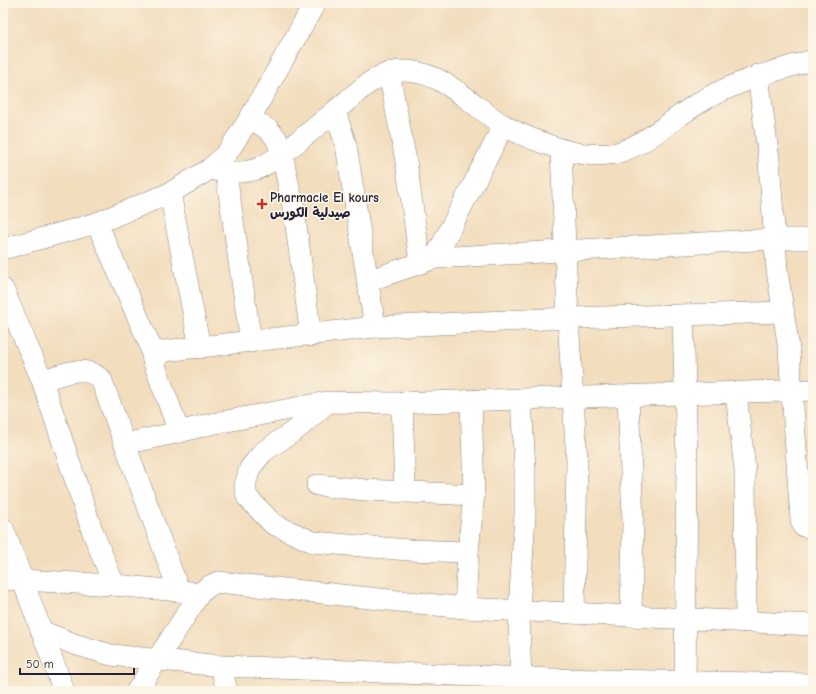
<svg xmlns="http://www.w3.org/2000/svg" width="816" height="694" viewBox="0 0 816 694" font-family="'Comic Neue','Playpen Sans Arabic',sans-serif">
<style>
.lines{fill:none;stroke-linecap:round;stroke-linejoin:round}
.minor-casing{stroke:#8a807c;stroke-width:22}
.path{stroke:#8a807c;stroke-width:2.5;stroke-dasharray:1 3;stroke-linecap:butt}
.minor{stroke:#fff;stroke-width:21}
.poi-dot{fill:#c8321e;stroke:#fcf5e5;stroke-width:1.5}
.labels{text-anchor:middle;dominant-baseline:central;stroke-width:3.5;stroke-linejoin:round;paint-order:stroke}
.poi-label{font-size:13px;font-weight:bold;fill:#22223b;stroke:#fcf5e5;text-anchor:start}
</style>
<rect width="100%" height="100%" fill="#fcf5e5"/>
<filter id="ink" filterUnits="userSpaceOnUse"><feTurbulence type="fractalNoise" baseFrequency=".025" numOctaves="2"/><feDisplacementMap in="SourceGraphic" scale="8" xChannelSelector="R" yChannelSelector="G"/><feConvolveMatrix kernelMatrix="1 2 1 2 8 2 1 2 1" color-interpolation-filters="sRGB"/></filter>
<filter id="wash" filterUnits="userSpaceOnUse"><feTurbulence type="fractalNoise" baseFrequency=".012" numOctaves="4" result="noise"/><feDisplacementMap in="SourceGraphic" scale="16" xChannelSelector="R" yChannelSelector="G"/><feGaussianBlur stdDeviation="0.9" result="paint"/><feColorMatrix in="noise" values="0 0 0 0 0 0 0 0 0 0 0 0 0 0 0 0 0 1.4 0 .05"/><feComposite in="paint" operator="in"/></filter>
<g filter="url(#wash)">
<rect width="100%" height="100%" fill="#f2ddbd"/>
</g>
<g filter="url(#ink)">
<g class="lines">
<!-- minor casing -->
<g class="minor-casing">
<g id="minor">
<polyline points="389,73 406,161 420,262"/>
<polyline points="758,75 769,160 777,270 789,350 801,520 803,526 813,528"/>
<polyline points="335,111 346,145 375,327"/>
<polyline points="250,118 269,130 276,138 282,154 294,211 311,336"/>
<polyline points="561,150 568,318 577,462 574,613"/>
<path d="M210,169c16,4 31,5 47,0 6,-2 12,-7 18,-10 25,-18 48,-38 72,-58 13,-11 25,-23 42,-28 45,-12 80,31 114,52 19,11 62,28 83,29 12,1 26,1 37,-3 31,-12 56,-38 84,-53 34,-18 70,-28 106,-38"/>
<polyline points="226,173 251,342"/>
<polyline points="170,193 200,348"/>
<polyline points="97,223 150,345 153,360 164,351 375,327 568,318 784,312"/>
<polyline points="3,249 97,223 170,193 210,169 227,153 250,118 315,3"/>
<polyline points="435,258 504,125"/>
<polyline points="367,281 435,258 774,239 813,239"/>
<polyline points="3,289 42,380 92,530 114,585"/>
<polyline points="683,316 687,461 685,691"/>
<polyline points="153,360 179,432 206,425 327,402 393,403 813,390"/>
<path d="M42,380c21,-5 40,-17 59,-1l78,212"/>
<polyline points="736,393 745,470 746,622"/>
<polyline points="628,396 633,522 631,616"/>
<polyline points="402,402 405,492"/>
<polyline points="327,403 297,429 263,452 250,468 245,485 247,497 273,524 313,542 408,550 468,552"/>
<polyline points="125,444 179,432"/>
<polyline points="317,485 365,490 474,495"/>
<polyline points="3,528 64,691"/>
<polyline points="3,579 114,585 190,592"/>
<polyline points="465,608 468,552 474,495 471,400"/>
<polyline points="41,631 74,644 111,655 221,666 553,679 813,684"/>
<polyline points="221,666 227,691"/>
<polyline points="521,690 519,611 525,514 525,469 521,399"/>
<polyline points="137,691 200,593 209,586 218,582 465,608 813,625"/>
</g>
</g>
<!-- path -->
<polyline class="path" points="3,685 5,691"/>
<!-- minor -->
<use href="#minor" class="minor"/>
</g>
</g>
<!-- markers -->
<path class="poi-dot" d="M260 198h4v4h4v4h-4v4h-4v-4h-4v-4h4z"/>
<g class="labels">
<!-- poi labels -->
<g class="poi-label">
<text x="270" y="197">Pharmacie El kours<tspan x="270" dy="15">صيدلية الكورس</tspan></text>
</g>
</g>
<!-- margin -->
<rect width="816" height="694" fill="none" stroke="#fcf5e5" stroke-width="16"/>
<!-- scale -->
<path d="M20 668v6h114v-6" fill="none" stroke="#22223b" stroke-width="2"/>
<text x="26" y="668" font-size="12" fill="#22223b" stroke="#fcf5e5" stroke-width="3" paint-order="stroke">50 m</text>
</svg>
